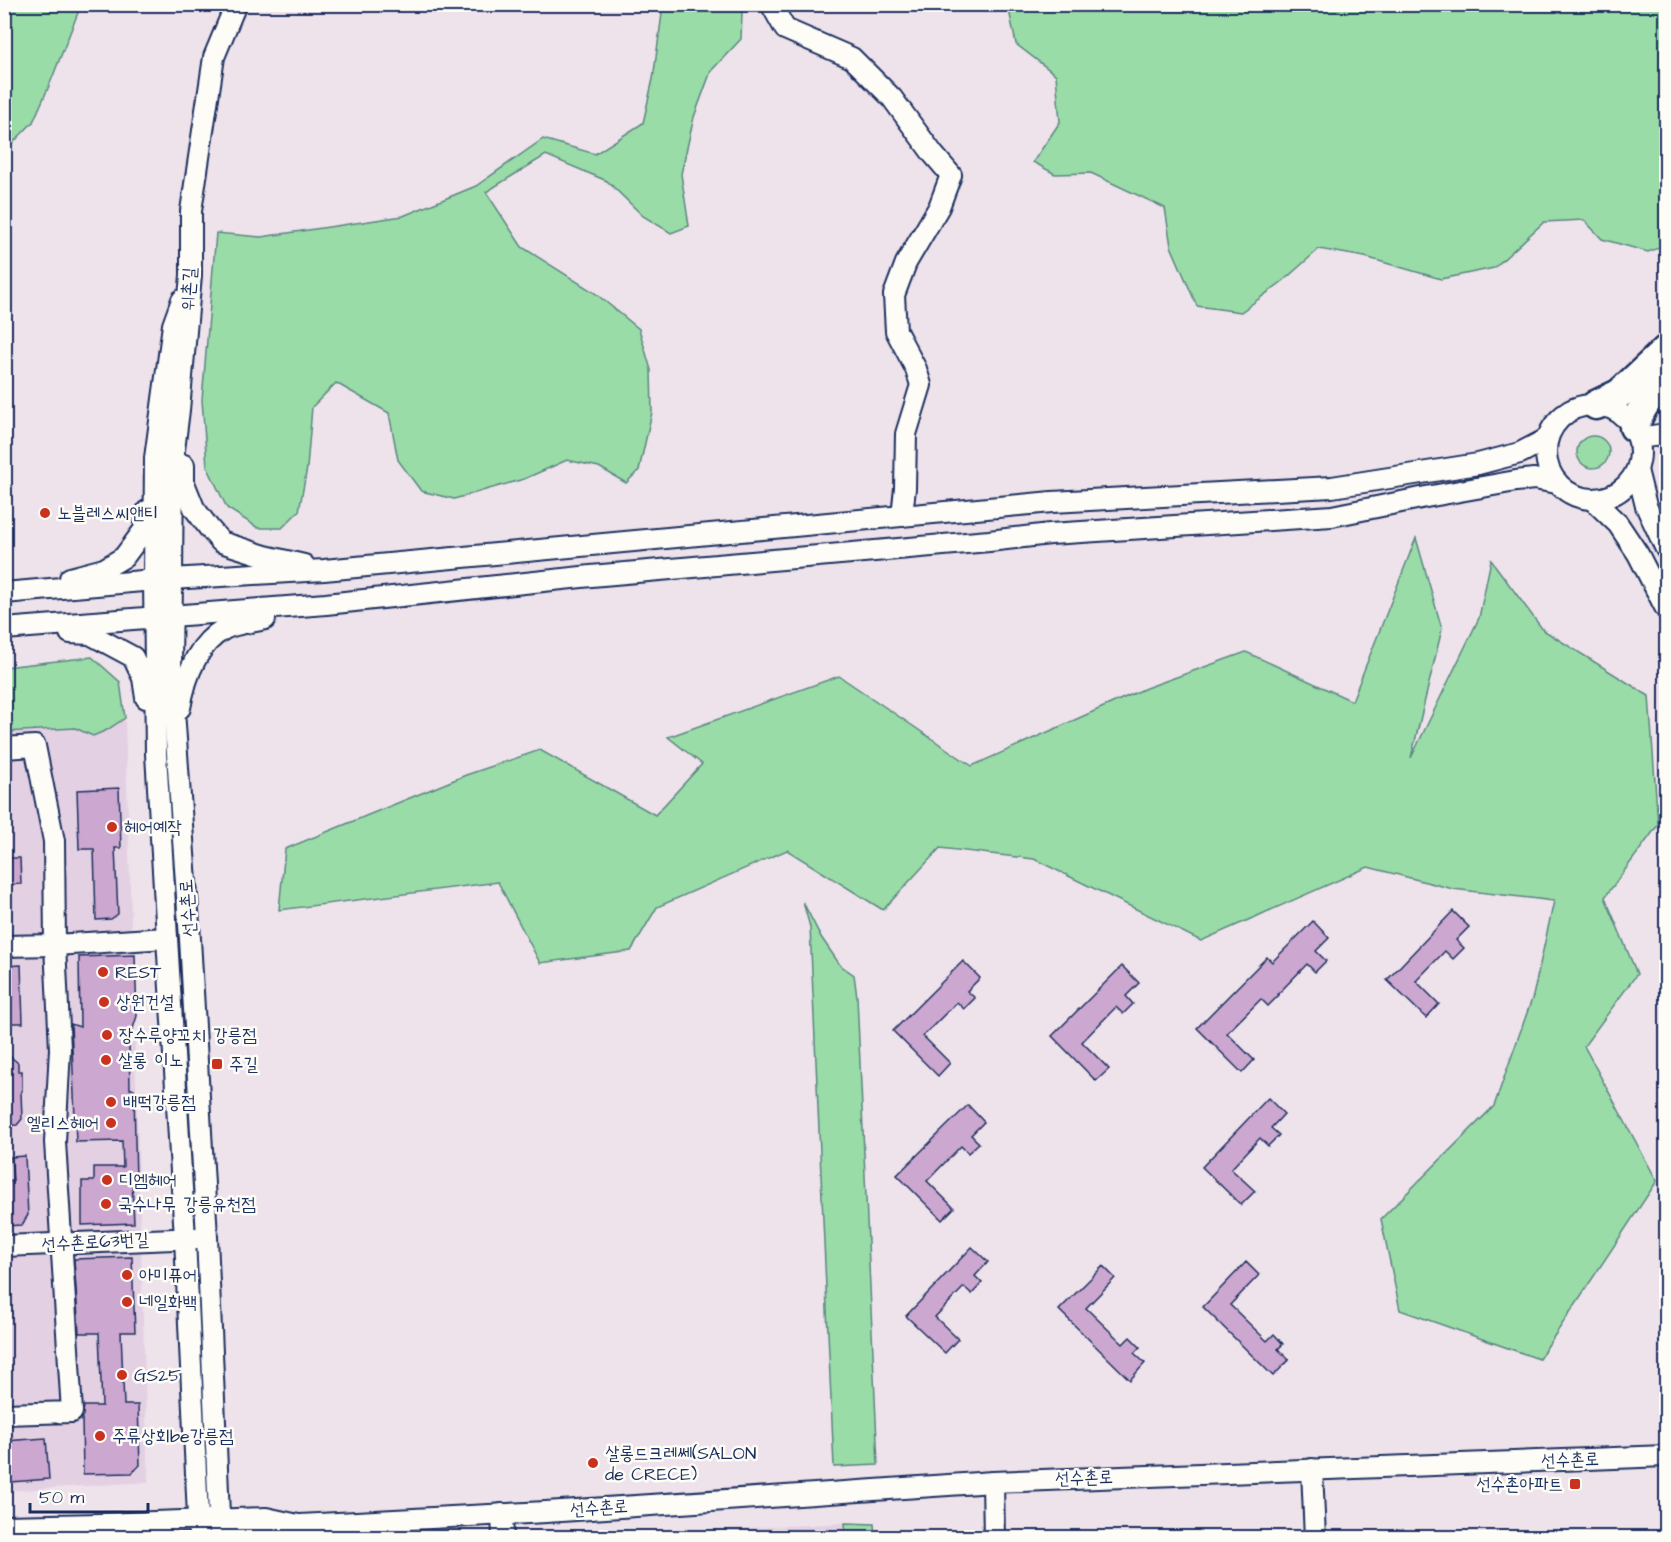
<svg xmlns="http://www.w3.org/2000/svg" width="1671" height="1542" viewBox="0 0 1671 1542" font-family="'Architects Daughter','Poor Story',sans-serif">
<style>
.built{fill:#e4d0e3}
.green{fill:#9adca7;stroke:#5a8682;stroke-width:1.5}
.building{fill:#cca7d0;stroke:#1b2f5e;stroke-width:1.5}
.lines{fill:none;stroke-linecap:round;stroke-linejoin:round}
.minor-casing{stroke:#1b2f5e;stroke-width:24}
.highway-casing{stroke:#1b2f5e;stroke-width:33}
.minor{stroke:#fdfcf7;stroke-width:20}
.highway{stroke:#fdfcf7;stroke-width:28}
.poi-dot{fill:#c8321e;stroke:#fdfcf7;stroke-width:2}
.labels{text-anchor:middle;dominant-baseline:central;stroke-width:5;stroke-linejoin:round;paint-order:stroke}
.street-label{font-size:18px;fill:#1b2f5e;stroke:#fdfcf7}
.poi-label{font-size:18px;fill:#1b2f5e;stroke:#fdfcf7;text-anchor:start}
</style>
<rect width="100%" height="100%" fill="#eee2eb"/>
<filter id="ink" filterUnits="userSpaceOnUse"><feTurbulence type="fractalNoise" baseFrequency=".0167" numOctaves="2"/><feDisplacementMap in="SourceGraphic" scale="12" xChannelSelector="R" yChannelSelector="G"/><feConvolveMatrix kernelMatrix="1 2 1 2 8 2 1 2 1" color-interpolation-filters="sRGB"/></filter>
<g filter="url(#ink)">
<!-- built -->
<g class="built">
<polygon points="125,718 148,1482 5,1491 5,729"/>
<polygon points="845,1523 846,1538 555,1538"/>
</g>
<!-- green -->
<g class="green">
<polygon points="5,4 81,5 49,86 33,122 5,151"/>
<polygon points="648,5 733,5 742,12 741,39 711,71 694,117 681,174 689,226 671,233 643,216 607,181 546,155 486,192 522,247 595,293 639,329 651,370 652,412 639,470 626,483 599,467 567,460 524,479 454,499 421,491 398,460 389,413 336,383 312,407 307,468 299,511 282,528 258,528 227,508 207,466 202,400 216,233 261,237 403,216 476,186 543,139 595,154 643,123 653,79 662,14"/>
<polygon points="1008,5 1666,5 1666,245 1648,252 1602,239 1584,220 1544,222 1494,268 1441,279 1365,257 1319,249 1283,281 1241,312 1197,306 1171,246 1165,208 1091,173 1055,174 1033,162 1060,122 1056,75 1016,44"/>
<circle cx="1593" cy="452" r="16"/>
<polygon points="1416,538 1442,629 1411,758 1479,618 1491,560 1543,630 1649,696 1658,825 1605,897 1637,974 1584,1046 1657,1181 1539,1359 1400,1310 1381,1219 1494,1106 1533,996 1554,901 1453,889 1368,867 1201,941 1034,859 940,848 883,910 787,850 657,907 631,951 540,963 498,882 279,910 285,849 466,775 540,750 655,815 702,764 668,737 839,676 972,766 1146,688 1246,652 1352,701"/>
<polygon points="92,657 120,682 125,718 107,730 93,736 75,728 5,732 5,667"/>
<polygon points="803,902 821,937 840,965 854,975 857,997 878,1465 834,1467 810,927"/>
<polygon points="845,1523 874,1524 875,1537 846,1537"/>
</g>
<!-- building -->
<g class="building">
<polygon points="119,788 121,848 115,848 118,914 111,919 96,920 94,849 79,849 77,790"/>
<polygon points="4,858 20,858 21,884 4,885"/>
<polygon points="1453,911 1469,927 1456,940 1464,948 1453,959 1445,951 1416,981 1439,1004 1426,1018 1387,980"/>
<polygon points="1313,921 1329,938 1316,951 1326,961 1315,972 1307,964 1278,994 1279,995 1268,1006 1261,999 1227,1033 1254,1060 1242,1073 1197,1028 1267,957 1272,962"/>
<polygon points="135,955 137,1016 129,1041 130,1089 134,1089 135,1140 136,1179 132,1179 134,1223 82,1225 82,1181 94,1181 94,1167 123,1167 122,1141 76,1142 71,1024 80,1027 79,957"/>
<polygon points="963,961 980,978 967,991 975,998 964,1009 957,1002 923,1036 950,1063 938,1076 893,1031"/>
<polygon points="21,965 23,1023 4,1023 4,966"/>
<polygon points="1122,966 1139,983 1126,996 1133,1004 1123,1014 1116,1007 1082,1042 1109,1069 1096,1081 1052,1036"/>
<polygon points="4,1051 18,1063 18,1071 22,1071 22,1091 21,1091 22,1119 17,1125 4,1126"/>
<polygon points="1268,1098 1284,1114 1271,1128 1279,1135 1268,1146 1260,1138 1231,1169 1255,1191 1241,1205 1202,1167"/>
<polygon points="968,1105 984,1122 971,1135 979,1143 968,1153 961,1146 927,1181 954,1208 942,1220 897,1175"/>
<polygon points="25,1156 28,1215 22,1225 4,1226 4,1182 13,1181 11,1157"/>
<polygon points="972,1247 988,1262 975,1276 982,1283 972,1294 964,1287 935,1317 958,1339 945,1353 906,1316"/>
<polygon points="132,1257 135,1332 121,1332 124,1405 138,1405 140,1465 132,1473 83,1474 82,1419 84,1406 102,1406 99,1333 79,1333 74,1259"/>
<polygon points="1246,1262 1259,1275 1230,1305 1267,1341 1274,1334 1283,1344 1278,1349 1289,1360 1273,1376 1203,1307"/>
<polygon points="1103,1266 1115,1278 1086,1308 1123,1344 1130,1337 1140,1347 1134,1353 1145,1363 1130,1380 1059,1310"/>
<polygon points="46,1438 49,1479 11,1482 10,1467 6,1467 4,1441"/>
</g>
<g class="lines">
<!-- minor casing -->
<g class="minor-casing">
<g id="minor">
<polyline points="771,4 785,29 852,58 892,98 933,154 951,175 939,207 906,263 894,295 896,331 916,369 921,385 906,434 905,488 902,516"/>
<polyline points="182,300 173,325 155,458 154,580 156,754 185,1238 199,1538"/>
<circle cx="1593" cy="452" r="47"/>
<polyline points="1639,438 1666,434"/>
<polyline points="184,465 184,483 194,508 209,528 221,542 265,556 304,565"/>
<polyline points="1637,470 1646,506 1666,549"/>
<polyline points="1592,499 1618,524 1638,554 1666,609"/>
<polyline points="70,578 104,569 124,557 144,530 147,511"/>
<polyline points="4,593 154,580 324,570 1052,502 1332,487 1478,464 1520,453 1547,439"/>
<polyline points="4,629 326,604 591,576 989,541 1050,534 1332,516 1426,497 1516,481 1534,479 1557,483"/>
<polyline points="70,633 90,634 133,657 143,678 146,698"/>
<path d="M180,708c5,-30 16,-63 44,-79 10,-5 29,-7 41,-10"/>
<polyline points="4,748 35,746 54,841 55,945 60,1049 55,1142 72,1412 4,1414"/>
<polyline points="4,946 55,945 167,938"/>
<polyline points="4,1246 198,1238"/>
<polyline points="1312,1469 1315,1538"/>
<polyline points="993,1482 994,1538"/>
<polyline points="502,1514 503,1538"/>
<polyline points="4,1526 100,1524 266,1518 298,1525"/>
<polyline points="220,1538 207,1237 190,939 171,668 172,579 173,458 179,410 191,275 191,211 214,57 236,4"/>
<polyline points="221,1538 267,1535 300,1525 546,1512 993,1482 1666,1456"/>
</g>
</g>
<!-- highway casing -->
<g class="highway-casing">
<g id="highway">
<polyline points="1596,405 1619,394 1666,350"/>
<path d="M1634,427c8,-21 13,-29 32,-43"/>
</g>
</g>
<!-- minor -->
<use href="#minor" class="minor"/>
<!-- highway -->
<use href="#highway" class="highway"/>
</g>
</g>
<!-- markers -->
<g class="poi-dot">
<circle cx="45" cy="513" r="6"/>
<circle cx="112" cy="827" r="6"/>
<circle cx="103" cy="972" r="6"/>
<circle cx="104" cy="1002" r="6"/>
<circle cx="107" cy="1035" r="6"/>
<circle cx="106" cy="1060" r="6"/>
<rect x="211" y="1058" width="12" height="12" rx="3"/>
<circle cx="111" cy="1102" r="6"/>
<circle cx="111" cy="1123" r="6"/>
<circle cx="107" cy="1180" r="6"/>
<circle cx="106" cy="1204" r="6"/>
<circle cx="127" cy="1275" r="6"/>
<circle cx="127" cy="1302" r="6"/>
<circle cx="122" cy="1375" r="6"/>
<circle cx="100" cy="1436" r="6"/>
<circle cx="593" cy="1463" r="6"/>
<rect x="1569" y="1478" width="12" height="12" rx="3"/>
</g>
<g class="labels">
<!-- street labels -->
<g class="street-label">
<text transform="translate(189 289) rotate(-87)">위촌길</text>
<text transform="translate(188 908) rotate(-94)">선수촌로</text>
<text transform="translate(95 1242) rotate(-3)">선수촌로63번길</text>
<text transform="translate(1570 1460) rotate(-2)">선수촌로</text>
<text transform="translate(1084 1478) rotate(-2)">선수촌로</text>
<text transform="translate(599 1508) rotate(-4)">선수촌로</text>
</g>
<!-- poi labels -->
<g class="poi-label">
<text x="57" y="513">노블레스씨앤티</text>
<text x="124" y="827">헤어예작</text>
<text x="115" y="972">REST</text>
<text x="116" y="1002">상원건설</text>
<text x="119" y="1035">장수루양꼬치 강릉점</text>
<text x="118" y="1060">살롱 이노</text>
<text x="229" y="1064">주길</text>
<text x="123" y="1102">배떡강릉점</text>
<text x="99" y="1123" text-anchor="end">엘리스헤어</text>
<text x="119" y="1180">디엠헤어</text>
<text x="118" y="1204">국수나무 강릉유천점</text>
<text x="139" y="1275">아미퓨어</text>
<text x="139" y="1302">네일화백</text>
<text x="134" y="1375">GS25</text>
<text x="112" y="1436">주류상회be강릉점</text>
<text x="605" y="1453">살롱드크레쎄(SALON<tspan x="605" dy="21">de CRECE)</tspan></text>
<text x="1563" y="1484" text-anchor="end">선수촌아파트</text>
</g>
</g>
<!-- margin -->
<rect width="1671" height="1542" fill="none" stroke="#fdfcf7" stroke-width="24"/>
<rect x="12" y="12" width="1647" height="1518" fill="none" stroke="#1b2f5e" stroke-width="2" filter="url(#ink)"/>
<!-- scale -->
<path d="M30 1503v9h118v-9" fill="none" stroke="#1b2f5e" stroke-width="3"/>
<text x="39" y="1503" font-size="18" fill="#1b2f5e" stroke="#fdfcf7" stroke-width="4.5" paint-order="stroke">50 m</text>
</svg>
